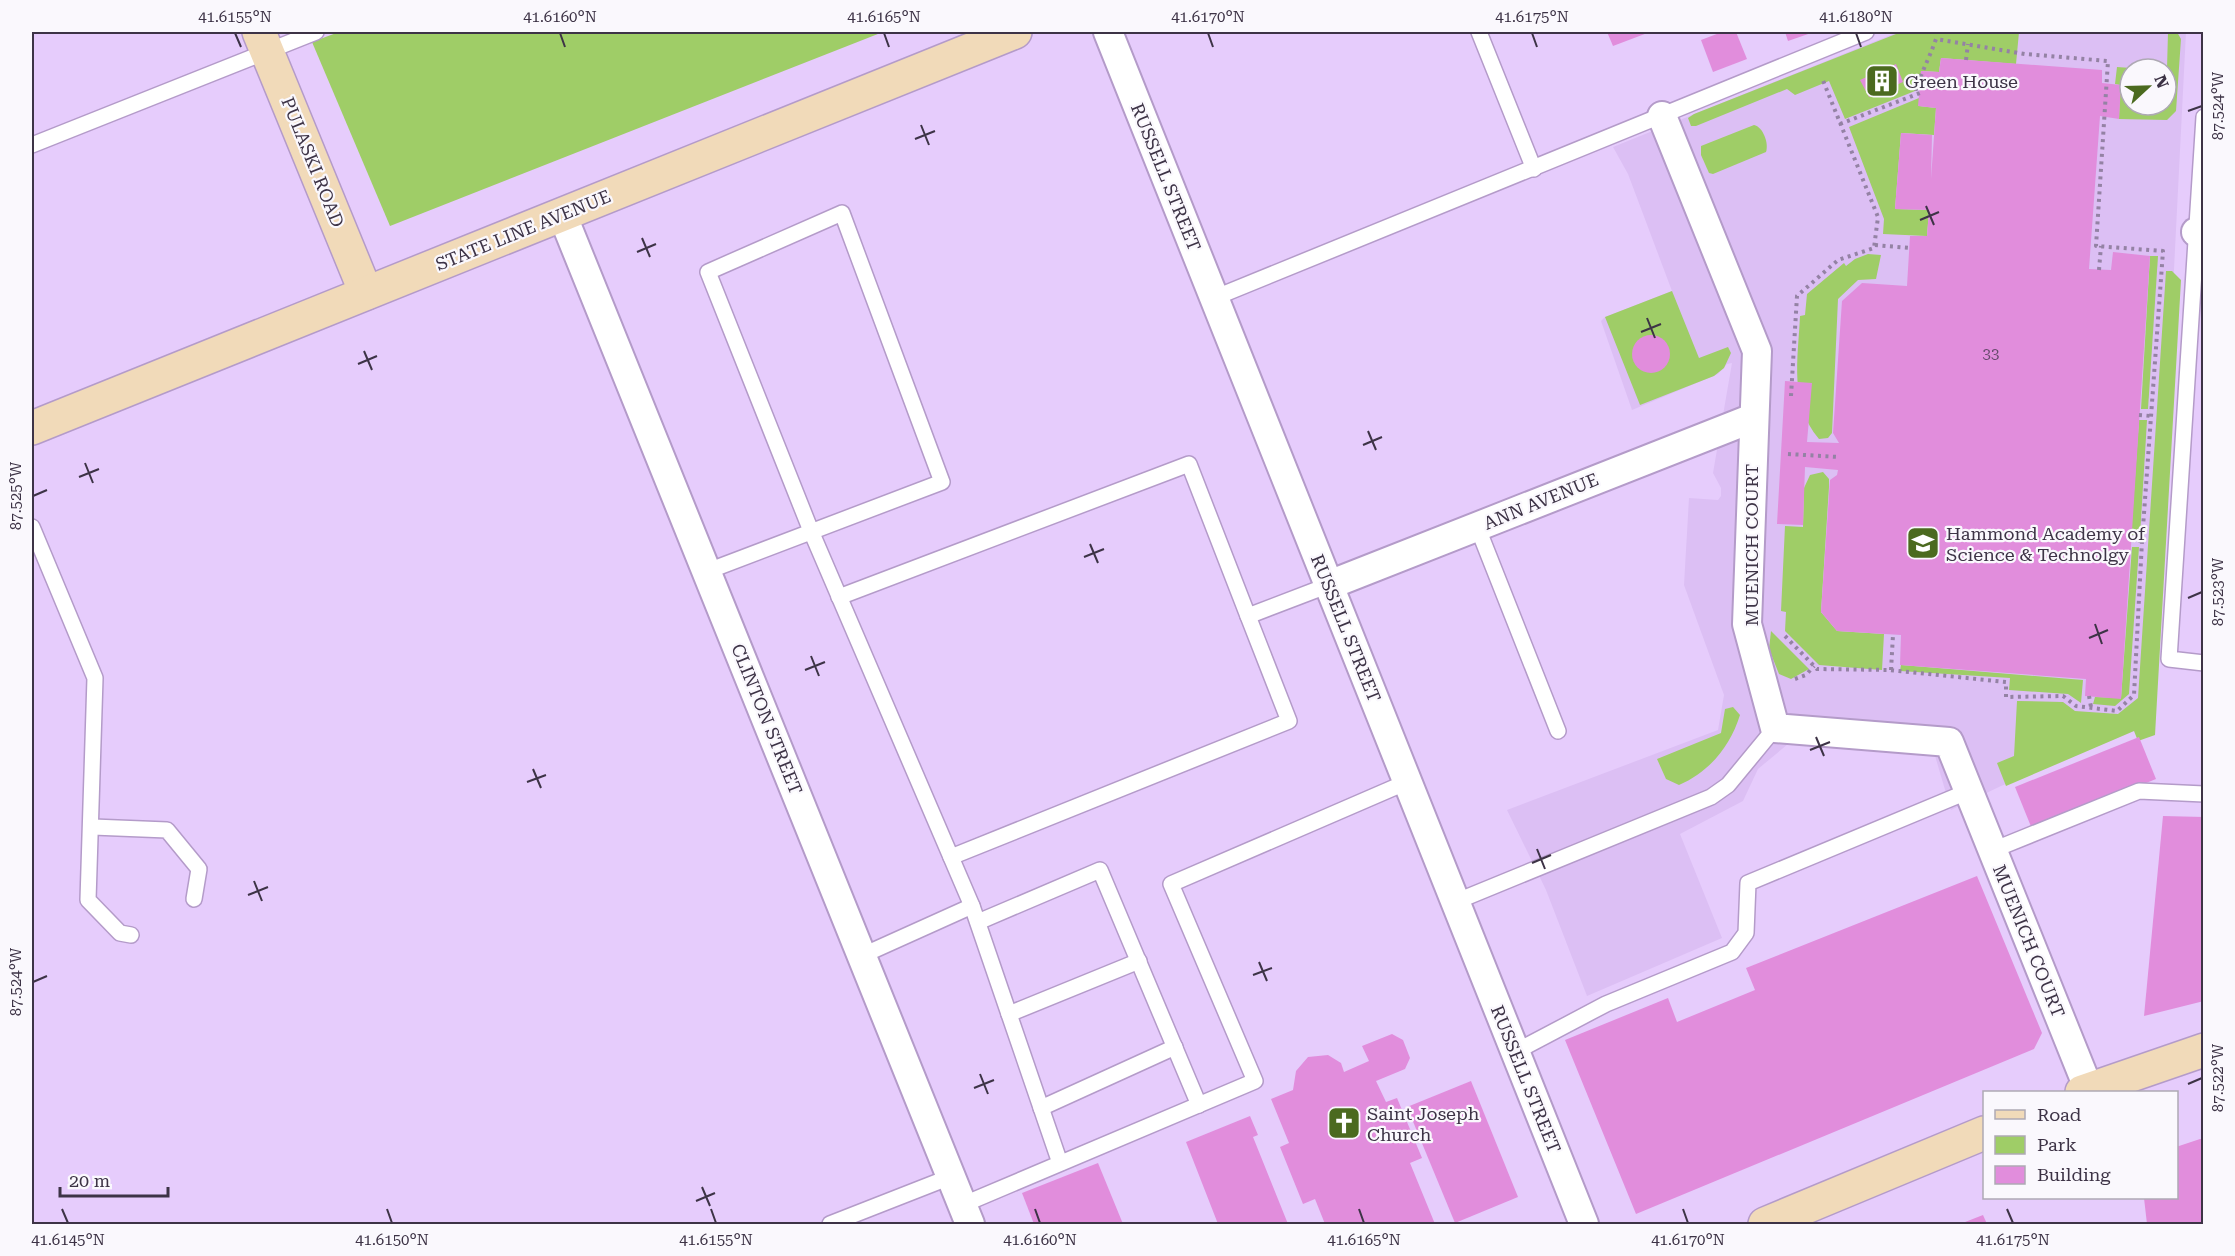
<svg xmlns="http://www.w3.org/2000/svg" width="2235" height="1256" viewBox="0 0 2235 1256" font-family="'Roboto Serif',serif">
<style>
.built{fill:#dcbff4;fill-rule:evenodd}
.green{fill:#9fcd67}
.building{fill:#e18ddc}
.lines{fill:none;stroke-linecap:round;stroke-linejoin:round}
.lane-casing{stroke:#b49bc9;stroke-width:18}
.street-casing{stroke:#b49bc9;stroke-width:32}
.secondary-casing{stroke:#b49bc9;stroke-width:36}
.path{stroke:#9482a4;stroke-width:4;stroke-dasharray:3 4.5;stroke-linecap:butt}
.lane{stroke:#fff;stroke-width:15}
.street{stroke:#fff;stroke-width:28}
.secondary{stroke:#f1dab9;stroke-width:33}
.ticks{fill:none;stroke:#3d3346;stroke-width:2}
.labels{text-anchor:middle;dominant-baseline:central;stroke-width:4.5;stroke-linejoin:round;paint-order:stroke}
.number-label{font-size:15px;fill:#664a6c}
.poi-label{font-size:18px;fill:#3d3346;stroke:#faf8fd;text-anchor:start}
.street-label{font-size:18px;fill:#3d3346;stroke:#faf8fd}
.neatline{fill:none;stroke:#3d3346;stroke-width:2}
.ticks-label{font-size:15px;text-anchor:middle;fill:#3d3346}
</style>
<rect width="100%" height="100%" fill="#e6ccfc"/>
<!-- built -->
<path class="built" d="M1898,32h288l-35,692 -150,62 -50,24 -18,-61 -145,-5 -30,25 -15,32 -63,33 42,104 -135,58 -41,-106 -39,-80 211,-80 6,-35 -40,-110 5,-87 29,2 3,-4v-8l-8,-15 19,-110 -5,1 -9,10 -86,36 -31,-89 4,-4 67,-26 -44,-117 -15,-27zM2130,69h36v36h-36z"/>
<!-- green -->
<g class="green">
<polygon points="339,32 883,32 390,226 312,42"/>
<polygon points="1901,32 2019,32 2016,64 1941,58 1939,72 1921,71 1920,89 1845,119 1829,81 1795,95 1787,89 1696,126 1691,126 1688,118 1694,114"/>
<polygon points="2168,32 2177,32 2181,39 2176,111 2167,120 2119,119 2120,85 2115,84 2117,67 2145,69 2130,69 2130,105 2166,105"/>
<polygon points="1919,98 1919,106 1936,108 1934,135 1901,133 1895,209 1929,210 1927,236 1883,234 1884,219 1849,127"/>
<path d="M1754,125c9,2 15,18 12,27l-53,22 -4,-1 -8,-18v-9z"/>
<path d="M1868,254l13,1 -5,24 -18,1 -20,19 -6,134 -4,5 -9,1c-30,-36 -21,-80 -19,-123l5,-1 2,-21 37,-31 2,3 9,-7z"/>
<polygon points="2150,256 2158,256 2148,409 2141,409"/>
<polygon points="2166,271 2172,271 2181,280 2155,735 2138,741 2134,731 2006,786 1997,763 2014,756 2017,701 2063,702 2075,711 2118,714 2138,698"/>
<polygon points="1672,291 1699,358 1728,347 1731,353 1724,368 1714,376 1640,405 1605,317"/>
<polygon points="2139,420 2147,420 2140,536 2131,535"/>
<polygon points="1823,472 1829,479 1829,487 1821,612 1837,631 1884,634 1882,670 1819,665 1785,631 1786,612 1781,611 1785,526 1803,527 1804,488 1810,475"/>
<polygon points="2132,547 2139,547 2129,694 2115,706 2093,704 2095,697 2121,698"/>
<polygon points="1771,631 1809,669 1791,679 1779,674 1769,649"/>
<polygon points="1901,665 2083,680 2081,703 2068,694 2009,690 2010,678 1900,671"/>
<path d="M1733,707l7,8c-10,32 -31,57 -61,70l-13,-6 -9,-20 64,-26 4,-24z"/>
</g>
<!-- building -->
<g class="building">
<polygon points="1607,32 1650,32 1613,46"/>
<polygon points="1722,32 1736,32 1747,59 1713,72 1701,40"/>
<polygon points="1785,32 1814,32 1788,41"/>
<polygon points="1941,58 2102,70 2102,83 2121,85 2119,119 2100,116 2089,269 2111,270 2113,252 2150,256 2121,699 2085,696 2086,679 1900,665 1901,635 1837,631 1821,612 1830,480 1837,475 1838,470 1805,467 1803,525 1777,524 1785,381 1812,383 1807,442 1839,443 1833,433 1842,301 1862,283 1907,286 1910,236 1927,236 1929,210 1895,209 1901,133 1932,135 1931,179 1936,108 1918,106 1921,71 1939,72"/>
<polygon points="1896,64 1903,82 1869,97 1860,80"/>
<circle cx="1651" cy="354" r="19"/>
<polygon points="2139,737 2156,779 2032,829 2015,787"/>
<polygon points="2163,816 2204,817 2204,1001 2144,1016"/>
<polygon points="1977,876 2042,1033 2034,1049 1636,1214 1565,1040 1668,998 1677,1022 1755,990 1746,968"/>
<polygon points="1392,1034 1403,1040 1410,1058 1405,1069 1376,1081 1386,1102 1397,1098 1422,1158 1410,1163 1435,1224 1325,1224 1315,1199 1303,1204 1280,1147 1289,1143 1271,1099 1293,1090 1296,1071 1308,1057 1328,1055 1341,1063 1344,1072 1369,1061 1362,1046"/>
<polygon points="1471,1081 1518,1197 1455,1223 1407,1107"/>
<polygon points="1250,1116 1258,1135 1253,1137 1288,1224 1218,1224 1186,1142"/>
<polygon points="2200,1139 2204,1139 2204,1224 2147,1224 2144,1198 2176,1198 2176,1147"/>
<polygon points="1098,1163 1123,1224 1034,1224 1022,1193"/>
<polygon points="1983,1215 1987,1224 1960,1224"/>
</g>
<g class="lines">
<!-- lane casing -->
<g class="lane-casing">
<g id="lane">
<polyline points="1479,32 1534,169"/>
<polyline points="2204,117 2169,659 2204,663"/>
<polyline points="32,145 316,32"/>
<polyline points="1214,298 1866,32"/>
<polyline points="1477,526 1558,731"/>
<polyline points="32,527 95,678 88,900 120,933 131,935"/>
<polyline points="708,571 942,482 842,213 708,272 811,531 972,906 1060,1163"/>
<polyline points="839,597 1189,464 1248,616 1329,585"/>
<polyline points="93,827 167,830 199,869 194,899"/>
<polyline points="1993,850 2139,791 2204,794"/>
<polyline points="951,857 1289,721 1248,616"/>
<polyline points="1455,902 1711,797 1728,785 1775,728"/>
<polyline points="978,922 1100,870 1199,1105"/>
<polyline points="861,956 972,906"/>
<polyline points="1009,1014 1139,961"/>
<polyline points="1515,1052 1606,1004 1732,952 1746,933 1748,883 1969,791"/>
<polyline points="1041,1108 1175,1047"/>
<polyline points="962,1205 1255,1081 1171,884 1407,782"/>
<polyline points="830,1224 950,1177"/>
</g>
</g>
<!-- street casing -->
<g class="street-casing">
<g id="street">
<polyline points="1108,32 1584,1224"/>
<polyline points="1662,116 1757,351 1747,624 1775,728 1949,742 2089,1090"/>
<polyline points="562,214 970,1224"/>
<polyline points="2196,232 2204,233"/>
<polyline points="1329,585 1753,418"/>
</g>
</g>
<!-- secondary casing -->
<g class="secondary-casing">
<g id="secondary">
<polyline points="259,32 366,293"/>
<polyline points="32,428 1015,32"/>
<polyline points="2082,1092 2204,1050"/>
<polyline points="1765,1224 1984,1133"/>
</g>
</g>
<!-- path -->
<g class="path">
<polyline points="1966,60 1968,44"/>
<polyline points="1840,124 1920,93"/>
<polyline points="1875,245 1910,248"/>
<polyline points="2099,270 2101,246"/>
<polyline points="1791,396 1797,296 1838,260 1874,248 1878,217 1822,78"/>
<polyline points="2139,415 2151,416"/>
<polyline points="1788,454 1839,457"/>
<polyline points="2131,540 2142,541"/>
<path d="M1785,636l32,33 72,1 117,12v15l57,-1 13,10 41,5 17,-16 8,-154 21,-290 -67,-5 12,-185 -83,-7 -89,-15c-7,20 -16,36 -22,56"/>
<polyline points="1891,670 1893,635"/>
<polyline points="1795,679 1806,675 1814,666"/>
<polyline points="2089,696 2091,707"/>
</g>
<!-- lane -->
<use href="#lane" class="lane"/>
<!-- street -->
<use href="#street" class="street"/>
<!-- secondary -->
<use href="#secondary" class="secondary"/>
</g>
<!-- ticks -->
<path class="ticks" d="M235,33l6,14M560,33l5,14M884,33l5,14M1208,33l5,14M1532,33l5,14M1856,33l5,14M2188,111l14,-5M921,125l8,20M915,139l20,-8M1926,206l8,19M1920,220l19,-8M642,238l8,19M637,252l19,-8M1647,318l8,20M1641,332l20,-8M364,351l8,19M358,364l19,-8M1368,431l8,19M1363,445l19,-8M85,463l8,20M79,477l20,-8M33,496l14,-6M1090,544l8,19M1084,557l20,-8M2188,598l14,-6M2095,624l7,20M2089,638l19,-8M811,656l8,20M805,670l20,-8M1816,737l8,19M1810,750l20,-8M533,769l8,19M527,782l19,-7M1537,849l8,20M1532,863l19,-8M254,881l8,20M248,895l20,-8M1259,962l8,19M1253,975l19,-7M33,982l14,-6M980,1074l8,20M2188,1084l14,-6M974,1088l20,-8M702,1187l8,19M696,1201l19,-8M62,1209l6,14M387,1209l5,14M711,1209l5,14M1035,1209l5,14M1359,1209l5,14M1683,1209l5,14M2007,1209l6,14"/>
<!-- icons -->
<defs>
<g id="building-square" transform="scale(1.725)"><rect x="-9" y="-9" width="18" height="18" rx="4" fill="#4b6a1f" stroke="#faf8fd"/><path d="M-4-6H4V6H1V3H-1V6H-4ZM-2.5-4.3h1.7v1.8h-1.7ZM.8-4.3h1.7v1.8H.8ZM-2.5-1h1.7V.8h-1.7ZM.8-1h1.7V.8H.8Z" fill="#fff"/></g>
<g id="school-square" transform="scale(1.725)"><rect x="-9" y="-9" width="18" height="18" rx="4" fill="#4b6a1f" stroke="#faf8fd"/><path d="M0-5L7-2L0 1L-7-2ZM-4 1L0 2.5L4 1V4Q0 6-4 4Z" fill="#fff"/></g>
<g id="church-square" transform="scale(1.725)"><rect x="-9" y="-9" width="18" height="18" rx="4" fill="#4b6a1f" stroke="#faf8fd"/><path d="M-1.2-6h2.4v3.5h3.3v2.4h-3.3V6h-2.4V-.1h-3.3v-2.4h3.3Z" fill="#fff"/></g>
</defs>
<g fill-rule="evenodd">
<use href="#building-square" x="1882" y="81"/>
<use href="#school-square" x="1923" y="543"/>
<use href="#church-square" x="1344" y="1123"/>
</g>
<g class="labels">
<!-- number labels -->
<g class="number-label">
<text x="1991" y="354">33</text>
</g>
<!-- poi labels -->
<g class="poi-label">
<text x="1905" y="81">Green House</text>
<text x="1946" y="533">Hammond Academy of<tspan x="1946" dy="21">Science &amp; Technolgy</tspan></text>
<text x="1367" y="1113">Saint Joseph<tspan x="1367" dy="21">Church</tspan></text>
</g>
<!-- street labels -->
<g class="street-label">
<text transform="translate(313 162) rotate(68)">PULASKI ROAD</text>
<text transform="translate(1166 177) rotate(68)">RUSSELL STREET</text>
<text transform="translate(523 230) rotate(-22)">STATE LINE AVENUE</text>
<text transform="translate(1541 501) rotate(-22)">ANN AVENUE</text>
<text transform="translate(1751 545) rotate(-90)">MUENICH COURT</text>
<text transform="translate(1346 628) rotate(68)">RUSSELL STREET</text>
<text transform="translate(767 719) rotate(68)">CLINTON STREET</text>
<text transform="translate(2029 941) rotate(68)">MUENICH COURT</text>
<text transform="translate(1526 1079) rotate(68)">RUSSELL STREET</text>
</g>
</g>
<!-- border -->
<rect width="2235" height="1256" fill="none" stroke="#faf8fd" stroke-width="66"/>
<!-- legend -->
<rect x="1983" y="1091" width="195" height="108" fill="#faf8fd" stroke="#aea9b4" stroke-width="1.5"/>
<rect x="1995" y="1110" width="30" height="9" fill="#f1dab9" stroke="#aea9b4" stroke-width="1.5"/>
<text x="2037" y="1121" font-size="18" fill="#3d3346">Road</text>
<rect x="1995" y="1136" width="30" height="18" fill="#9fcd67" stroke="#aea9b4" stroke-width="1.5"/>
<text x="2037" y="1151" font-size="18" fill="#3d3346">Park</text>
<rect x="1995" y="1166" width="30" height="18" fill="#e18ddc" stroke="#aea9b4" stroke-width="1.5"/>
<text x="2037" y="1181" font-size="18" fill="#3d3346">Building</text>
<!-- north arrow -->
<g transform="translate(2148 87) rotate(68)"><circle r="28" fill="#faf8fd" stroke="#aea9b4" stroke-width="1.5"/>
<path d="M0-4.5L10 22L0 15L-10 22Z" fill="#4b6a1f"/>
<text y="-9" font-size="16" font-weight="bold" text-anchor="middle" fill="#3d3346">N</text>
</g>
<!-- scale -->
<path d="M60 1187v9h108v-9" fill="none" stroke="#3d3346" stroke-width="3"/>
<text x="69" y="1187" font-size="18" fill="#3d3346" stroke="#faf8fd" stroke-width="4.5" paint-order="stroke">20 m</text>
<rect x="33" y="33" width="2169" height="1190" class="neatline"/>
<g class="ticks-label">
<text x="235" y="22">41.6155°N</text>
<text x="560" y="22">41.6160°N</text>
<text x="884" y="22">41.6165°N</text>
<text x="1208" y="22">41.6170°N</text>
<text x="1532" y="22">41.6175°N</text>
<text x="1856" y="22">41.6180°N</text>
<text transform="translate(2218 106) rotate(-90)" y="5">87.524°W</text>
<text transform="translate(16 496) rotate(-90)" y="5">87.525°W</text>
<text transform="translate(2218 592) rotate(-90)" y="5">87.523°W</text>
<text transform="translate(16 982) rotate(-90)" y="5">87.524°W</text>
<text transform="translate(2218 1078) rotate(-90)" y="5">87.522°W</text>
<text x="68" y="1245">41.6145°N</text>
<text x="392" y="1245">41.6150°N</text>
<text x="716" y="1245">41.6155°N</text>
<text x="1040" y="1245">41.6160°N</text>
<text x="1364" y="1245">41.6165°N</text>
<text x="1688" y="1245">41.6170°N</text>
<text x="2013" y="1245">41.6175°N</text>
</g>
</svg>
